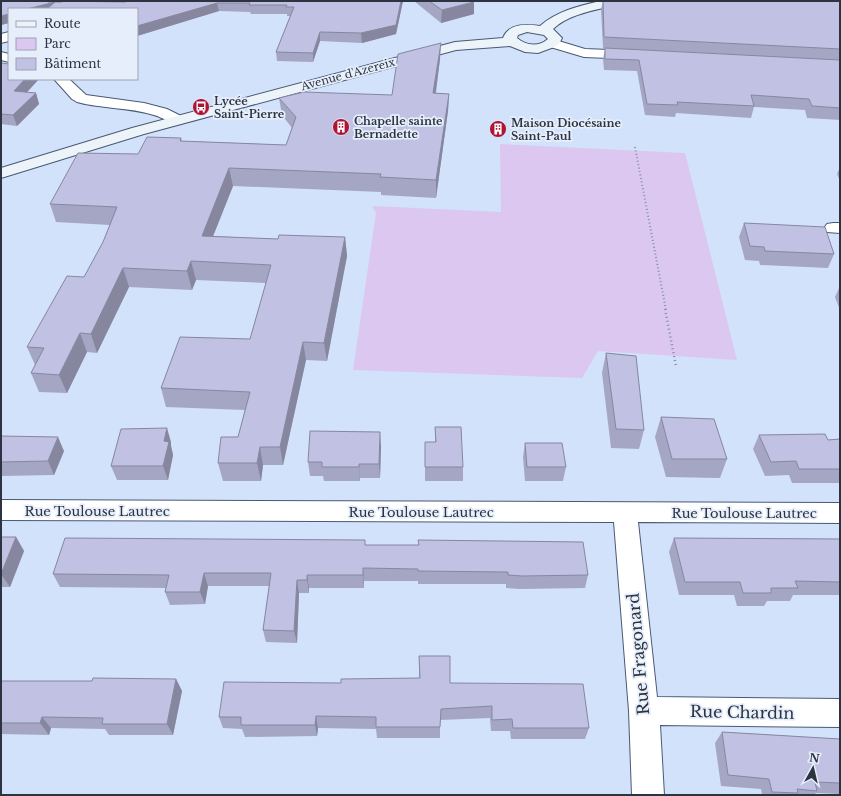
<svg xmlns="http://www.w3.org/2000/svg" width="841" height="796" viewBox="0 0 841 796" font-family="'Libre Baskerville',serif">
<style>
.green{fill:#dbc7f0}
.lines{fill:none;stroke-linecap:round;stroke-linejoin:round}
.street-casing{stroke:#495974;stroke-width:2}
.secondary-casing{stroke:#495974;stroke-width:2}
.path-far1{stroke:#838fa2;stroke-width:2;stroke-dasharray:1 2.5;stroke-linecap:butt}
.path{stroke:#838fa2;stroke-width:2.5;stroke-dasharray:1 3;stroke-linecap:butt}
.street{fill:#fff;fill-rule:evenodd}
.secondary{fill:#ecf4f9;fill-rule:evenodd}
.wall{fill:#a5a6c3}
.shaded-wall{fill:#86879f}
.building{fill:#c0c1e3;stroke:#86879f}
.labels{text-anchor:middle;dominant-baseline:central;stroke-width:3.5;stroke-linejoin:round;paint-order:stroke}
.far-street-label{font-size:11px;fill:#2d3441;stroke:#e6eefb}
.far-poi-label{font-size:11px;font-weight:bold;fill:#2d3441;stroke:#e6eefb;text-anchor:start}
.street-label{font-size:13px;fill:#2d3441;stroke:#e6eefb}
.near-street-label{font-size:16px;fill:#2d3441;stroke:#e6eefb}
</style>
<rect width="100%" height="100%" fill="#d2e2fb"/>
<!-- green -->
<polygon class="green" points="500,144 685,153 737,360 598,351 582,378 353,370 376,213 372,206 501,212"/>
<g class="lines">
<!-- street casing -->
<g class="street-casing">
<g id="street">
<polygon points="9,32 9,41 1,43 1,34"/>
<polygon points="552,39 585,49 634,51 639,52 641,55 639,58 634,59 584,57 547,46 545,43 547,40"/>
<polygon points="1,52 9,54 9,62 1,60"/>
<path d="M54,79h15l17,16 58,8 23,6 16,8 3,3 -3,3c-11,3 -18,-5 -29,-8 -25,-8 -52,-6 -77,-13l-5,-3z"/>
<polygon points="833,223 840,223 840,233 827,232 824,228 827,224"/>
<polygon points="1,500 840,503 840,523 638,522 657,697 840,699 840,727 660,725 664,795 632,795 629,711 614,522 1,520"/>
</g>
</g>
<!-- secondary casing -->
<g class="secondary-casing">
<path id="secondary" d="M600,1h21l-1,3c-23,6 -50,9 -67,25l9,9 -3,6 -5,3 -16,6 -13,-1 -15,-6 -54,4 -312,84 -143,44v-10l131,-40 323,-86 48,-4c6,-15 23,-14 37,-12 17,-15 39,-20 60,-25zM527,32l17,3 4,4c-9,8 -22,7 -31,-1l1,-3z"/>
</g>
<!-- path-far1 -->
<polyline class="path-far1" points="635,147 666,310"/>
<!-- path -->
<polyline class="path" points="665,309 676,366"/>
<!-- street -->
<use href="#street" class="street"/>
<!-- secondary -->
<use href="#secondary" class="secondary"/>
</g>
<!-- wall -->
<g class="wall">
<polygon points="1,1 48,2 60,2 59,1 403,1 396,34 362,43 320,41 313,62 277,61 276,52 290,16 287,16 287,14 251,14 250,12 219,11 137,36 137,9 9,9 9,23 1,25"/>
<polygon points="414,1 473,1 474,2 474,14 441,23"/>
<polygon points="603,1 840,1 840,120 807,118 805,110 754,107 751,118 676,113 675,117 645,115 637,71 604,70 603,59 605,49 603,48 601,10"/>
<polygon points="440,59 436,93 449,94 448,111 436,198 381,195 381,192 233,186 213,236 278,239 345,237 347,256 327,361 306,360 283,465 263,465 261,481 223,481 218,463 238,437 245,410 166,407 161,388 250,339 266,283 196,280 192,290 129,287 97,353 87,352 67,393 39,392 31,373 35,365 27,347 84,277 103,242 110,225 56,222 50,204 138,154 181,138 182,141 286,145 292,128 282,115 279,98 392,95"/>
<polygon points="1,63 39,79 27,92 36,93 39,104 17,126 1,124"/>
<polygon points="840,167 840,181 837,174"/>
<polygon points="744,223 834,254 828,268 760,265 759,261 745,260 739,237"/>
<polygon points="840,286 840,310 835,297"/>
<polygon points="606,353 644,430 639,449 611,448 602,373"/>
<polygon points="661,417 727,459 720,478 666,477 655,437"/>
<polygon points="435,427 463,467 463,481 425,481 425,442 435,442"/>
<polygon points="759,435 828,440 840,439 840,483 792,483 789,475 765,476 753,449"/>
<polygon points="1,436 64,451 54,475 1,476"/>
<polygon points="171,442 171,446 173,455 168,480 117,480 111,466"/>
<polygon points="525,443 566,467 563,481 525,481 523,457"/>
<polygon points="381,446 380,478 360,478 360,481 324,481 323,476 310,476 308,462"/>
<polygon points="1,537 16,537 24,551 10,587 1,587"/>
<polygon points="674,538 840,539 840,595 793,595 790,601 767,601 764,606 737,606 734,595 679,595 669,552"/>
<polygon points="366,545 588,575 585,588 520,589 506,588 506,584 418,584 418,581 364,581 364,588 309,588 309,593 299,593 297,643 266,642 263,630 269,586 208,586 205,604 170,605 165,592 166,588 60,587 53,574"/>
<polygon points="419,656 450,683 589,728 585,739 511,739 510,731 491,731 490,718 440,720 440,738 377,738 376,729 318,728 317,736 245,737 242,729 223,728 219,717 341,683 419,678"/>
<polygon points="176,679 182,691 173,735 109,735 105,729 51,728 49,735 1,734 1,681 92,681"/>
<polygon points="722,732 840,739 840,794 816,793 814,795 762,795 761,789 721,786 715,743"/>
</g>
<!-- shaded-wall -->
<g class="shaded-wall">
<polygon points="401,1 403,1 396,34 362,43 361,33"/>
<polygon points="55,2 57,9 27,9"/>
<polygon points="474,2 474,14 441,23 442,10"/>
<polygon points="217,3 219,11 137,36 137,26"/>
<polygon points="9,14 9,23 1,25 1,16"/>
<polygon points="320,32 320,41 313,62 313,53"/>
<polygon points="441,43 440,59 433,111 433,93"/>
<polygon points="25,79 39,79 18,102 14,91"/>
<polygon points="36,93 39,104 17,126 13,115"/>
<polygon points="449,94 448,111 436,198 436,180"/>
<polygon points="229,168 233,186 206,254 202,236"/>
<polygon points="345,237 347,256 327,361 324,343"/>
<polygon points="191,261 196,280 192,290 187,271"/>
<polygon points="123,268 129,287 97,353 91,334"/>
<polygon points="80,333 87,352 67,393 59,375"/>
<polygon points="303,342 306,360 283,465 280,447"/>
<polygon points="167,428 171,442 171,446 173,455 168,480 163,466 164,441"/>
<polygon points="380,432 381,446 380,478 379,464"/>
<polygon points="58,437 64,451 54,475 48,461"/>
<polygon points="260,447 263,465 261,481 257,463"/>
<polygon points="359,464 360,478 360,481 359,467"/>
<polygon points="16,537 24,551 10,587 1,574"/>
<polygon points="363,568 364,581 364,588 363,575"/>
<polygon points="204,573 208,586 205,604 200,592"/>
<polygon points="307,575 309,588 309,593 307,580"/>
<polygon points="297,580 299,593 297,643 294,631"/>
<polygon points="176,679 182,691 173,735 167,724"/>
<polygon points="316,716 318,728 317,736 315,725"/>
<polygon points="42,717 51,728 49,735 40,723"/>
</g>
<!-- building -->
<g class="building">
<polygon points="1,1 48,1 48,2 62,2 63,1 125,2 128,1 401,1 396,25 361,33 320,32 313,53 276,52 294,7 286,7 287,5 249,5 250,3 217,3 137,26 137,9 47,9 55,2 27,9 9,9 9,14 1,16"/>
<polygon points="429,1 473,1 474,2 442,10"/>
<polygon points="603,1 840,1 840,49 604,37"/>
<polygon points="441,43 433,93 449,94 436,180 380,177 381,174 229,168 202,236 278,239 279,235 345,237 324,343 303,342 280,447 260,447 257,463 218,463 221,437 238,437 250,392 161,388 180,337 250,339 271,265 191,261 187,271 123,268 91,334 80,333 59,375 31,373 44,348 27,347 67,276 84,277 103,242 117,207 50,204 78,153 138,154 147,137 181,138 180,141 286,145 296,117 279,98 304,92 392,95 398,54"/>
<polygon points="605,48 840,60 840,108 812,106 809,99 751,95 754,106 677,102 678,105 647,104 639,60 605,59"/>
<polygon points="1,63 9,64 9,79 25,79 14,91 36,93 13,115 1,114"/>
<polygon points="744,223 825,227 834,254 765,251 764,247 750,246"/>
<polygon points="606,353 636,356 644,430 616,429"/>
<polygon points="661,417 714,419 727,459 672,459"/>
<polygon points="435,427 461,427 463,467 425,467 425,442 436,442"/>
<polygon points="167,428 164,441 169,442 163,466 111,466 121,429"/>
<polygon points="310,431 380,432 379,464 359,464 359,467 322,467 322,462 308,462"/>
<polygon points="825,434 828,440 840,439 840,469 799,469 796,461 771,462 759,435"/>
<polygon points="1,436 58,437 48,461 1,462"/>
<polygon points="525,443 562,443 566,467 527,467"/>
<polygon points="1,537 16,537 1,574"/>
<polygon points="65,538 365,540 365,545 419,545 418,540 583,542 588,575 522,576 508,575 508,572 418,571 418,569 363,568 363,575 307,575 307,580 297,580 294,631 263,630 271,573 204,573 200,592 165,592 169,575 53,574"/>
<polygon points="674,538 840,539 840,582 795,581 798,588 771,588 771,593 743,593 740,582 685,582"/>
<polygon points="419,656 450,656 450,683 583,684 589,728 513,728 512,719 492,720 492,706 441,709 440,727 376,727 376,717 316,716 315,725 241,725 241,717 219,717 224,682 341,683 341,679 420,678"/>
<polygon points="93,678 176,679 167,724 102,724 103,718 42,717 40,723 1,723 1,681 92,681"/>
<polygon points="722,732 840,739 840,783 815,782 817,791 797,789 798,793 772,792 769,779 728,775"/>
</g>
<!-- icons -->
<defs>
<g id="bus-disc" transform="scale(0.9)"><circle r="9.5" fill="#ab1536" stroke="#e6eefb"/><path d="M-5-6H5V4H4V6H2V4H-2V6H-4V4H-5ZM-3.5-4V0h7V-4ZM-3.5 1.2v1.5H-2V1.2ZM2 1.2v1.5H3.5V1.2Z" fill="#fff"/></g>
<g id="building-disc" transform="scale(0.9)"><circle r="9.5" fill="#ab1536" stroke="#e6eefb"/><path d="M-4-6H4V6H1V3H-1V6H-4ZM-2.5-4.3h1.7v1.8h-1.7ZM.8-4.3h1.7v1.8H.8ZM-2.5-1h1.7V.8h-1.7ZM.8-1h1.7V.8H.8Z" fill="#fff"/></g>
</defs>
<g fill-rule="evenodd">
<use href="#bus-disc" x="201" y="107"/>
<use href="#building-disc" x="341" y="127"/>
<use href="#building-disc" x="498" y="129"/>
</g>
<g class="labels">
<!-- far-street labels -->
<g class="far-street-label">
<text transform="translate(348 74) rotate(-15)">Avenue d'Azereix</text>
</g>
<!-- far-poi labels -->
<g class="far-poi-label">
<text x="214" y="101">Lycée<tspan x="214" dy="13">Saint-Pierre</tspan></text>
<text x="354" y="121">Chapelle sainte<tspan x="354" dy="13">Bernadette</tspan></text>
<text x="511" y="123">Maison Diocésaine<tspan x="511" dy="13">Saint-Paul</tspan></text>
</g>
<!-- street labels -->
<g class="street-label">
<text x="97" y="511">Rue Toulouse Lautrec</text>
<text x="421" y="512">Rue Toulouse Lautrec</text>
<text x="744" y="513">Rue Toulouse Lautrec</text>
</g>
<!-- near-street labels -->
<g class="near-street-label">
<text transform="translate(638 654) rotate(-95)">Rue Fragonard</text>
<text transform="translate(742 712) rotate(1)">Rue Chardin</text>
</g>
</g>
<!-- border -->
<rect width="841" height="796" fill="none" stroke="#2d3441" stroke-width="4"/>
<!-- legend -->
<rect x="8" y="8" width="130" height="72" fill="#e6eefb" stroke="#9ca4b1"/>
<rect x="16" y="21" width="20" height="6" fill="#ecf4f9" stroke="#9ca4b1"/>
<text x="44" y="28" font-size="12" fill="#2d3441">Route</text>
<rect x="16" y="38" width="20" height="12" fill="#dbc7f0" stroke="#9ca4b1"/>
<text x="44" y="48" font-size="12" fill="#2d3441">Parc</text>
<rect x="16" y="58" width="20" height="12" fill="#c0c1e3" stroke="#9ca4b1"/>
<text x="44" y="68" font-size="12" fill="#2d3441">Bâtiment</text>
<!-- north arrow -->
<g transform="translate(813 768) rotate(8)" stroke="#e6eefb" stroke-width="3" paint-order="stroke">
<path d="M0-3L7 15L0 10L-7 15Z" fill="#2d3441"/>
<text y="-6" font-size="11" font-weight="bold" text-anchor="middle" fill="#2d3441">N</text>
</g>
</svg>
